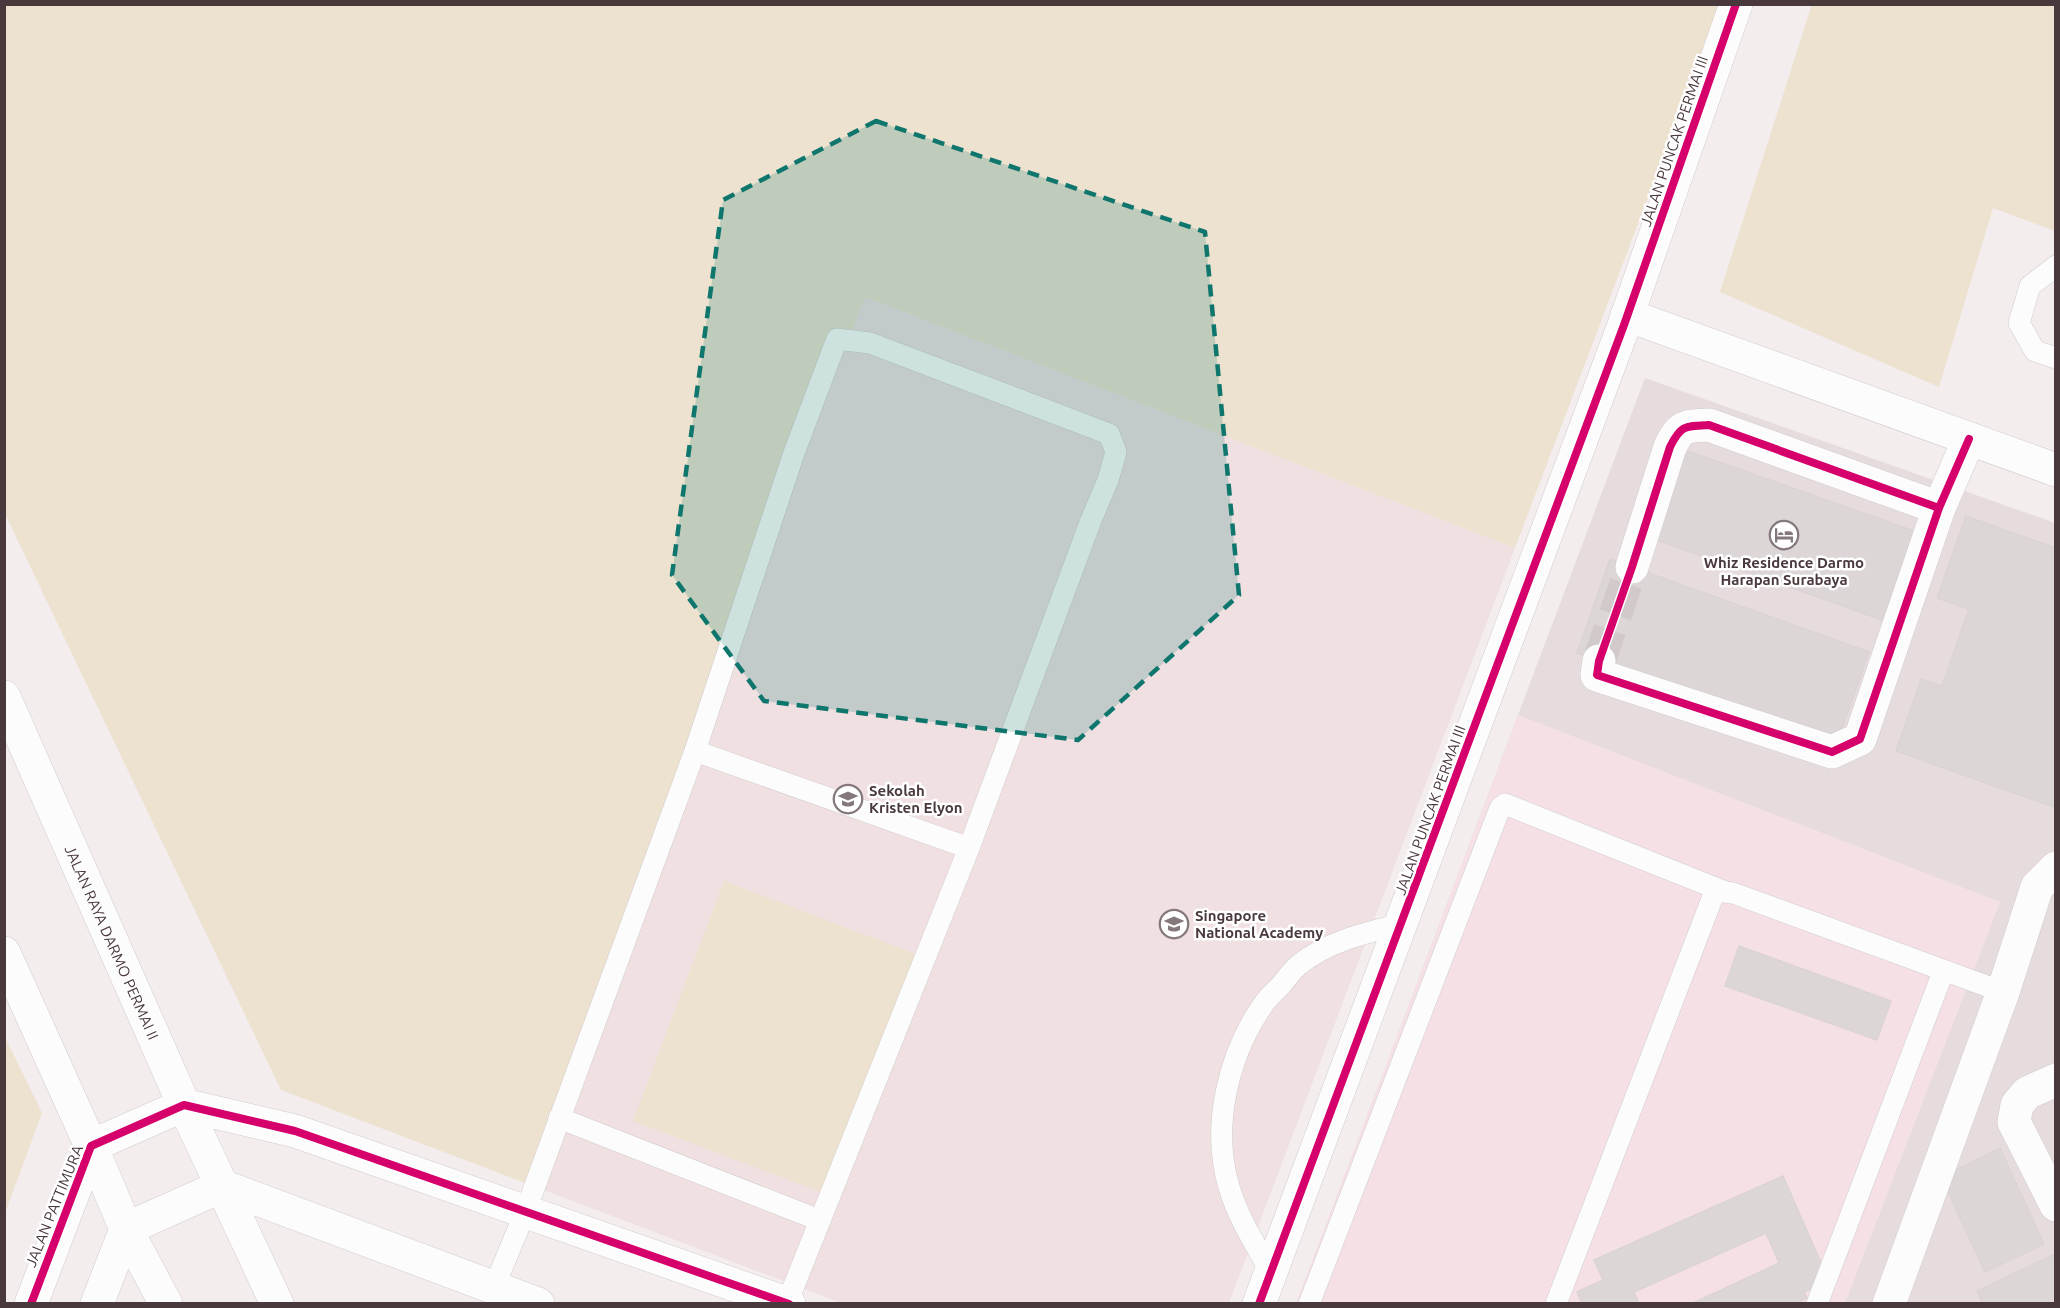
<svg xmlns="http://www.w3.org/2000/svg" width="2060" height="1308" viewBox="0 0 2060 1308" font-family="Ubuntu,sans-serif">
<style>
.residential{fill:#e7dcdd}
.commercial{fill:#f5e1e5}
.education{fill:#f0e0e1}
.green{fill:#ede1cf}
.building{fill:#ddd6d7;stroke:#dbd3d4;stroke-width:1.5}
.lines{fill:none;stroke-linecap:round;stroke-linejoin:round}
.minor-tunnel{stroke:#d1c9ca;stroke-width:33;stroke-dasharray:33 16;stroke-linecap:butt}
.service-casing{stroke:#d1cbcc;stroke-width:22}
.minor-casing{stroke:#d1cbcc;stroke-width:34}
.tertiary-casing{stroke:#d1cbcc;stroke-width:34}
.service{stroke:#fdfcfc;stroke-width:21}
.minor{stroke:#fdfcfc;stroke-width:33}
.tertiary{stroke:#fdfcfc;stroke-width:33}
.cycleway-casing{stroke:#fff;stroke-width:11}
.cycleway{stroke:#d6006c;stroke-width:8}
.marked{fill:#0f766e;fill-opacity:0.2;stroke:#0f766e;stroke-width:4.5;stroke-dasharray:12 8;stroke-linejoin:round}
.labels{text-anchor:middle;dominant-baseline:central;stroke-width:5;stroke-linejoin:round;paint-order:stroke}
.street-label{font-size:15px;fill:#49393c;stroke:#fff}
.poi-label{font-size:15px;font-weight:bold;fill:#49393c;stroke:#fff;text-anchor:start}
</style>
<rect width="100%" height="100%" fill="#f3edee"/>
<!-- residential -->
<polygon class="residential" points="1645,378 2055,523 2055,1303 1296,1304"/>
<!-- commercial -->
<polygon class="commercial" points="1518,715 2000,902 1845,1303 1296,1304"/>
<!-- education -->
<polygon class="education" points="865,297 1515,548 1229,1303 841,1303 528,1184"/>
<!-- green -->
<g class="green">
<polygon points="1812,4 2055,5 2055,231 1993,208 1939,387 1720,292"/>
<polygon points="5,5 1721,5 1515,548 865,297 528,1184 281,1090 5,514"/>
<polygon points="724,881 915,954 824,1193 633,1121"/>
<polygon points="5,1037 42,1113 5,1213 4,1037"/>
</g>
<!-- building -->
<g class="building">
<polygon points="1685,450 1914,531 1882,620 1654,539"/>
<polygon points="1966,516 2056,548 2056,808 1896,751 1921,679 1942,686 1969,609 1937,598"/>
<polygon points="1610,559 1869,652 1836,746 1577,653"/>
<polygon points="1739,946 1891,1001 1877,1040 1725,986"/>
<polygon points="2000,1148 2044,1244 1985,1272 1941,1177"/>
<polygon points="1783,1176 1829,1281 1804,1292 1807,1298 1795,1304 1691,1304 1779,1263 1766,1233 1634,1292 1639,1304 1582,1304 1577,1292 1603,1280 1594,1260"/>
<polygon points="2053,1255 2056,1260 2056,1304 1983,1304 1977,1291"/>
</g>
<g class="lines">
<!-- minor-tunnel -->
<polyline class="minor-tunnel" points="1599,661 1632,567"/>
<!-- service casing -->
<g class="service-casing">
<g id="service">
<polyline points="2056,266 2030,286 2019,323 2035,351 2056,358"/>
<polyline points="695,751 969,848"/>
<polyline points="559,1118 819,1220"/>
<path d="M1271,1273c-15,-28 -33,-55 -42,-86 -18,-60 -1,-132 34,-182 5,-8 13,-14 19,-21 5,-6 11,-15 18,-20 29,-23 66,-31 101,-40"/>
<polyline points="494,1287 526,1210 695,751 794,453 837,339 870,343 1109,434 1116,452 1108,480 1091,520 969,848 787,1303"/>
<polyline points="1309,1304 1500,808 1505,804 1723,891"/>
<polyline points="1556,1304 1715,891 1733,893 2003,992"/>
<polyline points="1817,1304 1943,972"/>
</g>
</g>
<!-- minor casing -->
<g class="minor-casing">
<g id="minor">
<polyline points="1627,315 2056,470"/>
<path d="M1632,567l38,-120c11,-22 15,-21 39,-22l230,83 30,-69"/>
<polyline points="1599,661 1597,675 1832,752 1860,739 1939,508"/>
<polyline points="2056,1080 2027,1093 2017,1105 2014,1122 2056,1205"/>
<polyline points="184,1105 295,1131 789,1304"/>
<polyline points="222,1186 538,1304"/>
<polyline points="1259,1304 1624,325 1736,4"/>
<polyline points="1889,1304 2003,992 2037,887 2056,868"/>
</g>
</g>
<!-- tertiary casing -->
<g class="tertiary-casing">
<g id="tertiary">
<path id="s1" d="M4,697l180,408 93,199"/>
<polyline points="4,953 91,1146 126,1229 166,1304"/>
<polyline points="31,1304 91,1146 184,1105"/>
<polyline points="97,1304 126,1229 222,1186"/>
</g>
</g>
<!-- service -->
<use href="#service" class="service"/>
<!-- minor -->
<use href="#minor" class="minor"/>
<!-- tertiary -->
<use href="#tertiary" class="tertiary"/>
<!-- cycleway casing -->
<g class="cycleway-casing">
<g id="cycleway">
<path d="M1939,508l-79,231 -28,13 -235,-77 2,-14 33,-94 38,-120c11,-22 15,-21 39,-22l230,83 30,-69"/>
<polyline points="31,1304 91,1146 184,1105 295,1131 789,1304"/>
<polyline points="1259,1304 1624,325 1736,4"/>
</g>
</g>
<!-- cycleway -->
<use href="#cycleway" class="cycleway"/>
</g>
<!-- marked area -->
<path class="marked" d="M876,121l329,111 34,363 -161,145 -314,-39 -92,-126 51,-375z"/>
<!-- icons -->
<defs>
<g id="hotel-ring" transform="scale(1.5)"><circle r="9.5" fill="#fff" stroke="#84787a" stroke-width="1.5"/><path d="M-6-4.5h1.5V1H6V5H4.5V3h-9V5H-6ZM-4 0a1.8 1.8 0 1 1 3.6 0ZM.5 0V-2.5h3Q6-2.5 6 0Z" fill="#84787a"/></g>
<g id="school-ring" transform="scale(1.5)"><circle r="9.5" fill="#fff" stroke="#84787a" stroke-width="1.5"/><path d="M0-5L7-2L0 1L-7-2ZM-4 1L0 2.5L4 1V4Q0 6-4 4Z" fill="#84787a"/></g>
</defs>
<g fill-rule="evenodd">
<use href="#hotel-ring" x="1784" y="535"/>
<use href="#school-ring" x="848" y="799"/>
<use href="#school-ring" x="1174" y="924"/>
</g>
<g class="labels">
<!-- street labels -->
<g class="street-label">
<text transform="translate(1674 141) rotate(-71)">JALAN PUNCAK PERMAI III</text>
<text transform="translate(1430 810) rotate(-70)">JALAN PUNCAK PERMAI III</text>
<text stroke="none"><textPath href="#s1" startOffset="268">JALAN RAYA DARMO PERMAI II</textPath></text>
<text transform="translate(54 1206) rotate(-68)">JALAN PATTIMURA</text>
</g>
<!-- poi labels -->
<g class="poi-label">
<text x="1784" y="562" text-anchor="middle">Whiz Residence Darmo<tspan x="1784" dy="17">Harapan Surabaya</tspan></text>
<text x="869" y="790">Sekolah<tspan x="869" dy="17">Kristen Elyon</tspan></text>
<text x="1195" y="915">Singapore<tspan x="1195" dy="17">National Academy</tspan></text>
</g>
</g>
<!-- border -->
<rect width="2060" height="1308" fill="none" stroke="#49393c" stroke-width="12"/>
</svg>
